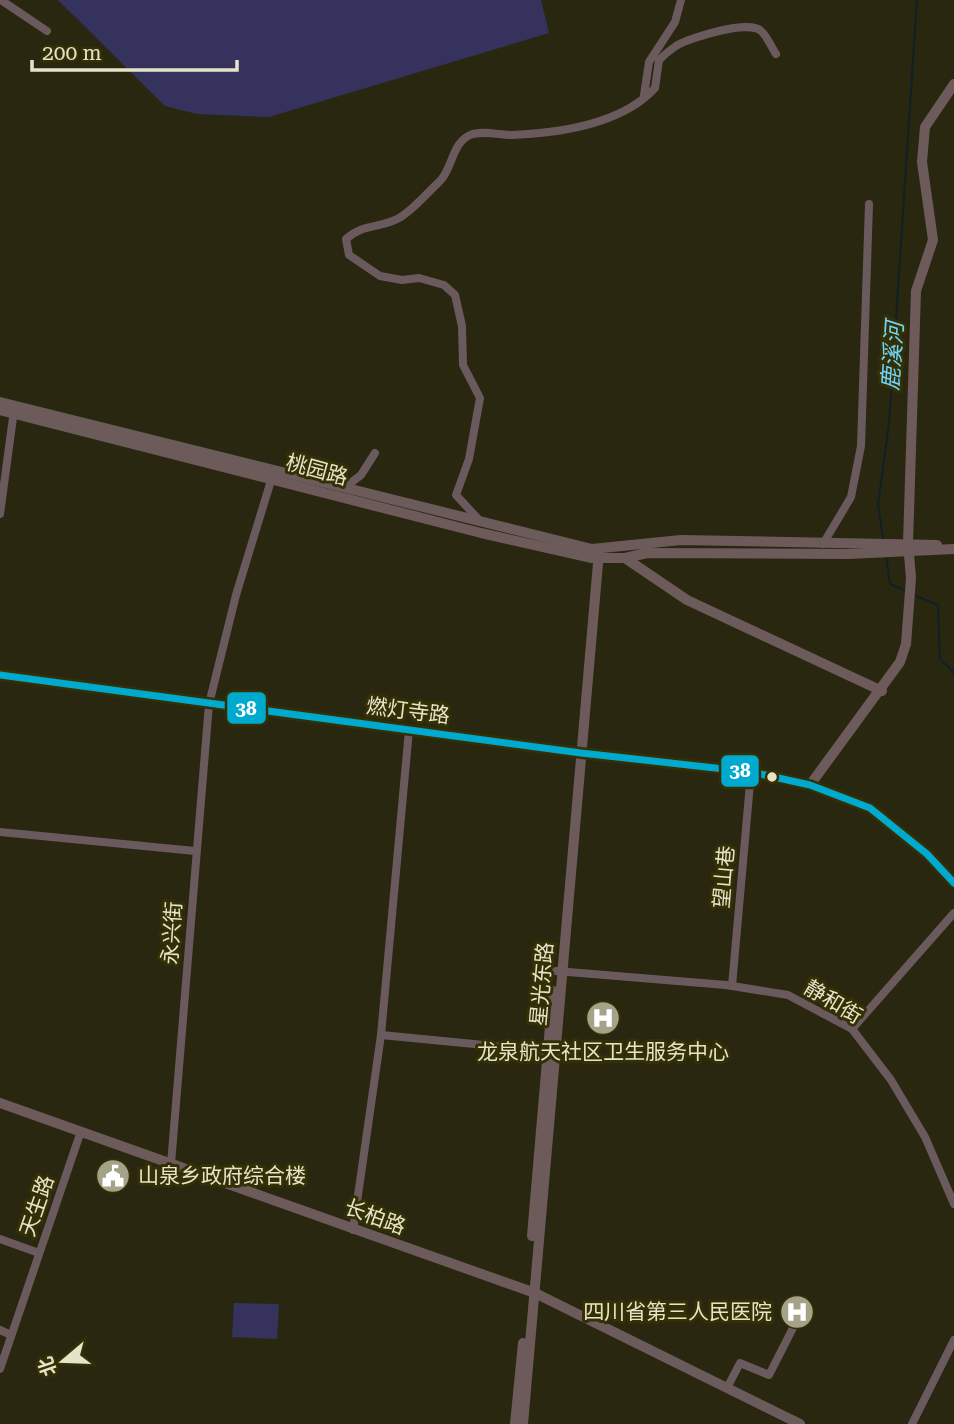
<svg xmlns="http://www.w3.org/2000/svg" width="954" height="1424" viewBox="0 0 954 1424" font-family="'Roboto Serif','Noto Sans SC',serif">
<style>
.green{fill:#35325e}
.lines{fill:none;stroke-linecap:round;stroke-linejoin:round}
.stream{stroke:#0f2126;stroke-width:2}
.street{stroke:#6b5a5d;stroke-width:8}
.secondary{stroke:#6d5b5c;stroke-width:10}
.bus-1-casing{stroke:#343005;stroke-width:12}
.bus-1{stroke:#00a9ce;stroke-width:7}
.bus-dot{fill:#e6e4c8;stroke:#343005;stroke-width:2.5}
.labels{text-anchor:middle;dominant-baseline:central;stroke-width:6;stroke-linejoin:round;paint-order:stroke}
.street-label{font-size:21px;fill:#e6e4c8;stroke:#343005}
.poi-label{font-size:21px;fill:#e6e4c8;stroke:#343005}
.water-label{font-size:23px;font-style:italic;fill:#6ed4f9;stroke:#343005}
.line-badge{stroke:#343005;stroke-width:2.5}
.badge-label{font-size:19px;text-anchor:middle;font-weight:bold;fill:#fff}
</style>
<rect width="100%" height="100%" fill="#2a2710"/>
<!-- green -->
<g class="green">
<polygon points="58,0 541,0 549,33 269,117 197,114 165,106"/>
<polygon points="234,1303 279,1304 277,1339 232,1337"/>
</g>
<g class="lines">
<!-- stream -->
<g class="stream">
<polyline points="883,539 878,504 889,424 917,0"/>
<polyline points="886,555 890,584 906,591"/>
<polyline points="914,595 938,605 940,659 954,673"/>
</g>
<!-- street -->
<g class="street">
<polyline points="1,0 47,31"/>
<polyline points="644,95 649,62 675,22 681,0"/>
<polyline points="344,488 361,475 375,453"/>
<polyline points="0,514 14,410"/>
<path d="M481,522l-25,-27 13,-36 11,-61 -17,-33 -1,-39 -7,-31 -11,-10 -25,-7 -17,2 -22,-4 -31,-21 -3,-16c18,-16 33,-10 53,-21 14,-8 28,-25 40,-36 14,-13 12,-38 31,-47 11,-5 30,0 42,0 48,-2 110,-11 143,-47l4,-28c5,-5 11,-10 17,-14 13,-8 73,-27 85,-15 6,5 11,17 15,23"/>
<polyline points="823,544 851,497 861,446 869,204"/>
<polyline points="0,832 195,851"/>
<polyline points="556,971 726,985 788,995 852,1029 891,1080 925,1137 954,1204"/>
<polyline points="732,986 751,772"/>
<polyline points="852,1029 954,913"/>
<polyline points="381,1035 547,1051"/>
<polyline points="171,1164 209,704 236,595 273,474"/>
<polyline points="353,1230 381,1035 409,730"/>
<polyline points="0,1239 39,1253"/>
<polyline points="0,1330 11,1335"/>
<polyline points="0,1369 80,1134"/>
<polyline points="727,1388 740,1363 769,1375 794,1326"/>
<polyline points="912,1424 954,1340"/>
</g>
<!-- secondary -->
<g class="secondary">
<polyline points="0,402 592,549 681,540 937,545"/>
<polyline points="0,410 481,533 592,558 625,558 647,553 848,554 954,549"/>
<polyline points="625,558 687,600 882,691"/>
<polyline points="0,675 581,753 751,772 810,785 870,808 927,854 954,883"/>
<polyline points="810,785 900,662 906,644 911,578 908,543 916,291 933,240 922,162 925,127 954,84"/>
<polyline points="0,1103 535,1293 800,1424"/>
<polyline points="532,1236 553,991"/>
<polyline points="515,1424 523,1343"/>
<polyline points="523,1424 599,552"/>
</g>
<!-- bus-1 casing -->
<g class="bus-1-casing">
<polyline id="bus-1" points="0,675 581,753 751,772 810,785 870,808 927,854 954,883"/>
</g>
<!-- bus-1 -->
<use href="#bus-1" class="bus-1"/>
</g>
<!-- icons -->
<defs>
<g id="hospital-disc" transform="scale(1.75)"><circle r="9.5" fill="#a4a288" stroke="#343005"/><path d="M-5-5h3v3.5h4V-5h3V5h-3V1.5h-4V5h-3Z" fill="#fff"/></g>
<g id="civic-disc" transform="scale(1.75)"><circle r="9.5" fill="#a4a288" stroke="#343005"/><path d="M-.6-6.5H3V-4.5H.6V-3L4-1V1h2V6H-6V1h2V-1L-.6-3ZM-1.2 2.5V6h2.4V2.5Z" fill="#fff"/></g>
</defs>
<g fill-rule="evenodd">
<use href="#hospital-disc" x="603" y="1018"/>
<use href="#civic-disc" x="113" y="1176"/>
<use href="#hospital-disc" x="797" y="1312"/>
</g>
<!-- markers -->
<circle class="bus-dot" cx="772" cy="777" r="6"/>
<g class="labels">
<!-- street labels -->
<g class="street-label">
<text transform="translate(317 470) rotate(15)">桃园路</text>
<text transform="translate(408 711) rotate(7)">燃灯寺路</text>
<text transform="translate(724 877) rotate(-85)">望山巷</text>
<text transform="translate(172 933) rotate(-86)">永兴街</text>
<text transform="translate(542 984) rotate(-85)">星光东路</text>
<text transform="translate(833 1002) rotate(31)">静和街</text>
<text transform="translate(37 1206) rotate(-71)">天生路</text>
<text transform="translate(375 1217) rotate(20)">长柏路</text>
</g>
<!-- poi labels -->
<g class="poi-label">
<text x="603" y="1052">龙泉航天社区卫生服务中心</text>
<text x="138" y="1176" text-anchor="start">山泉乡政府综合楼</text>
<text x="772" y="1312" text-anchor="end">四川省第三人民医院</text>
</g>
<!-- water labels -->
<g class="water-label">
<text transform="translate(893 356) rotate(-86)">鹿溪河</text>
</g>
</g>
<g class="line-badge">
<rect x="226" y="691" width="41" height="34" rx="7" fill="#00a9ce"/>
<rect x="720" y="754" width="40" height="34" rx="7" fill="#00a9ce"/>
</g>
<g class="badge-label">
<text x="246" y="715">38</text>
<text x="740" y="777">38</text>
</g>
<!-- north arrow -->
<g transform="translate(63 1361) rotate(251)" stroke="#343005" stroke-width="5" paint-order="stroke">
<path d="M0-5L12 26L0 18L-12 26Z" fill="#e6e4c8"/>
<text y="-10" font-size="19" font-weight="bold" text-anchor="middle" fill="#e6e4c8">北</text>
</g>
<!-- scale -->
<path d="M32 60v10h205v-10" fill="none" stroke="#e6e4c8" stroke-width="3.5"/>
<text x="42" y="60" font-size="21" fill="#e6e4c8" stroke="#343005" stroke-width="5" paint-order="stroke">200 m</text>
</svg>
